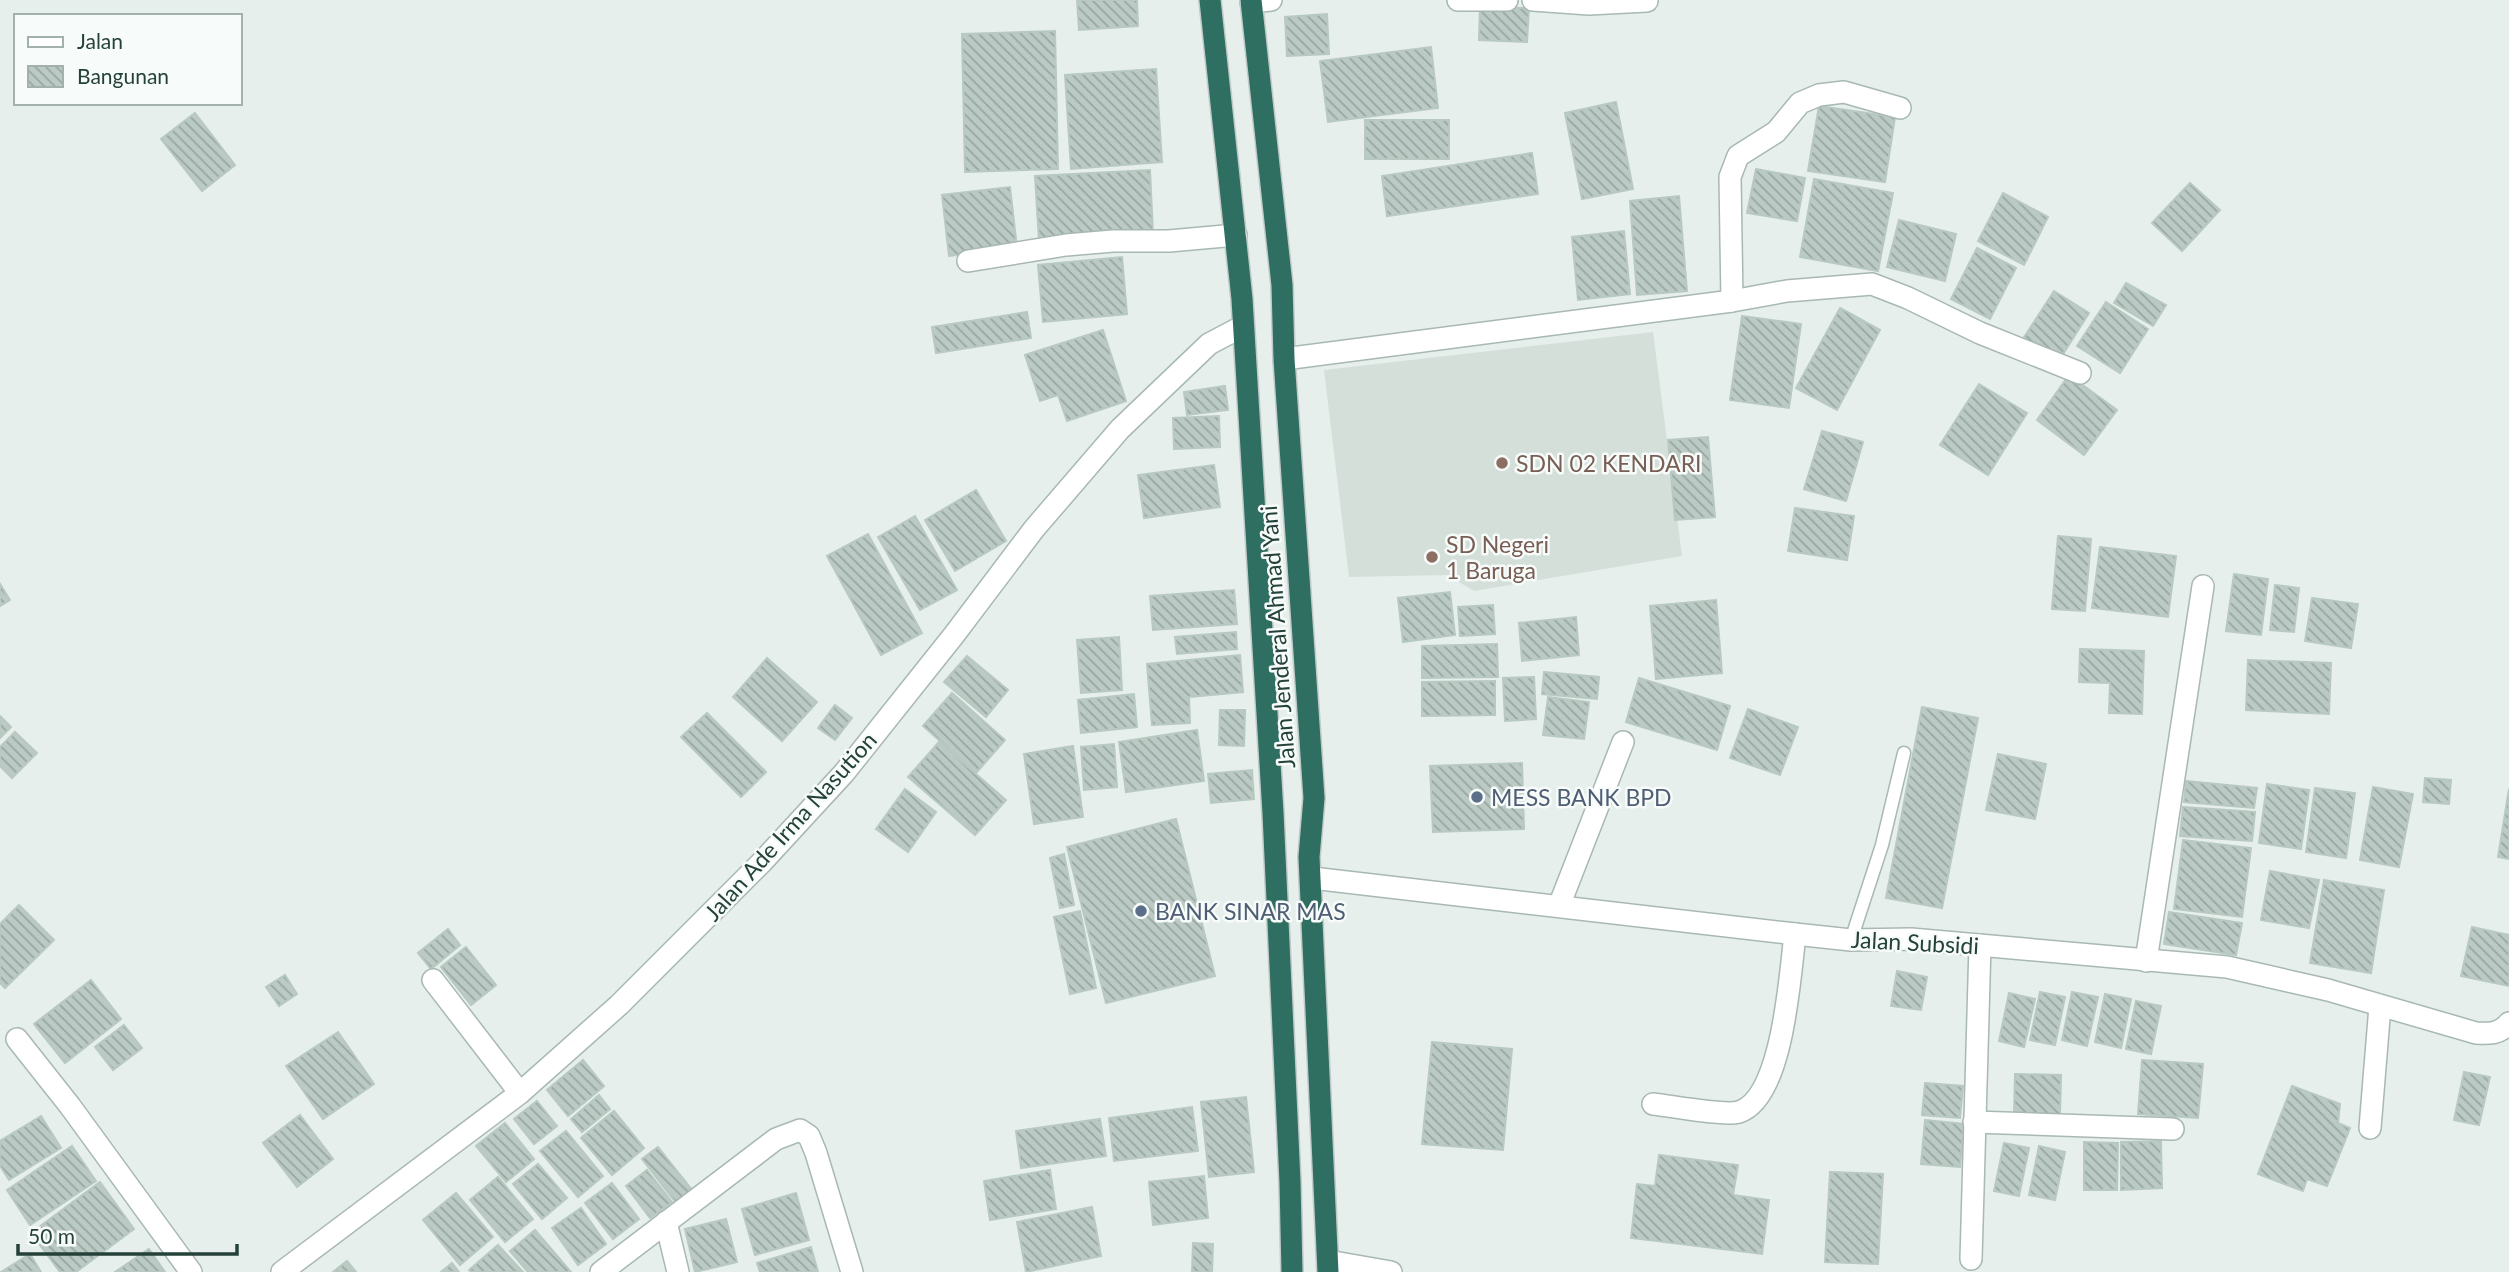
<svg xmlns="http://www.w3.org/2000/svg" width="2509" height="1272" viewBox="0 0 2509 1272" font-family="Lato,sans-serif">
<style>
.built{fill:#d4dfda}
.building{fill:url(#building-back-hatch);stroke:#b8c9c2;stroke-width:2}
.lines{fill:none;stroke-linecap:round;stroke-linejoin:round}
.lane-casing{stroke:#a8b8b2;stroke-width:15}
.street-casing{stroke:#a8b8b2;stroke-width:24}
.highway-casing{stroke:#c2cac8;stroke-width:24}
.lane{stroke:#fff;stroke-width:12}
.street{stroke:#fff;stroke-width:21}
.highway{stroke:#2f6f62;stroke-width:21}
.education-dot{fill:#8d6e63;stroke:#f7fbf9;stroke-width:2.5}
.service-dot{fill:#5c6f8a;stroke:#f7fbf9;stroke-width:2.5}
.labels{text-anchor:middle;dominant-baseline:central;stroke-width:5;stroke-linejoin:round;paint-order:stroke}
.education-label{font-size:23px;fill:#785e54;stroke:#f7fbf9;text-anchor:start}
.street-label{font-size:23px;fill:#24423a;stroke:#f7fbf9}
.service-label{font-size:23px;fill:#4e5e75;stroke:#f7fbf9;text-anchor:start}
</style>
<defs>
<pattern id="building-back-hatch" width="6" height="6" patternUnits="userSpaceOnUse" patternTransform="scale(1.75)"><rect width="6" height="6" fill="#bbcac4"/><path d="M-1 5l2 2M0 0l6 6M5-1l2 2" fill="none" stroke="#98a6a0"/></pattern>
</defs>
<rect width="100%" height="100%" fill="#e6efeb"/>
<!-- built -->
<polygon class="built" points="1653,332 1682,556 1474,591 1447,575 1349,577 1324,370"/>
<!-- building -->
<g class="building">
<polygon points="1077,0 1137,0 1138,26 1079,30"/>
<polygon points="1480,7 1529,8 1527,42 1479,40"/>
<polygon points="1327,14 1329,54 1287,56 1285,17"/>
<polygon points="1055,31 1058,169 965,172 962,34"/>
<polygon points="1431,47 1438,108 1328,122 1320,61"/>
<polygon points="1156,69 1162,162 1071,169 1065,75"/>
<polygon points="1616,102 1633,189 1582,199 1565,113"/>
<polygon points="1819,106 1895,117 1885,182 1808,171"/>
<polygon points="195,113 235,165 202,191 161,139"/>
<rect x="1365" y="120" width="84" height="39"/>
<polygon points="1532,153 1538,194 1387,216 1382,176"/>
<polygon points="1756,169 1805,178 1797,221 1747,213"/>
<polygon points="1150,170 1153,234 1039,241 1035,176"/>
<polygon points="1814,179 1893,193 1878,271 1800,257"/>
<polygon points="2190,183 2220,210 2182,251 2152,223"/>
<polygon points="1010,187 1017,248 949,256 942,195"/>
<polygon points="2003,193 2048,217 2024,265 1978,241"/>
<polygon points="1679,196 1687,291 1637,295 1630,201"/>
<polygon points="1899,220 1956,234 1945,281 1887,267"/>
<polygon points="1624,231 1630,294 1578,300 1572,237"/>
<polygon points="1977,248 2016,268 1990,319 1951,299"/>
<polygon points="1122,257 1127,314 1043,322 1038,265"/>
<polygon points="2126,283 2166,305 2153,326 2114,303"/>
<polygon points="2054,291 2089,313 2058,362 2023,339"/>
<polygon points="2106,302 2148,329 2120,373 2077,346"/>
<polygon points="1840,308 1880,330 1837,410 1796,388"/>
<polygon points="1027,312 1031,338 936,353 932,327"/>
<polygon points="1742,316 1801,324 1789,408 1730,400"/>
<polygon points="1103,330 1126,401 1067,421 1058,395 1040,401 1025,355"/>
<polygon points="2069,375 2117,410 2084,455 2037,420"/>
<polygon points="1979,384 2027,413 1988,475 1940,445"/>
<polygon points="1225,386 1228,410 1187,415 1184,392"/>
<polygon points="1219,416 1220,447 1174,449 1173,418"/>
<polygon points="1822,431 1863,442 1846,501 1804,489"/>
<polygon points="1708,437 1715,517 1675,520 1668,440"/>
<polygon points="1214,465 1220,507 1144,518 1138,475"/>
<polygon points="976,490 1006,541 955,571 925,520"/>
<polygon points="1795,508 1854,516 1847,560 1788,551"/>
<polygon points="915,516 957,590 920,610 878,537"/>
<polygon points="868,534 922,633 881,655 827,556"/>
<polygon points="2058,536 2091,539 2085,611 2052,609"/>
<polygon points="2100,547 2176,556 2168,617 2092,608"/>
<polygon points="2234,574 2268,579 2261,635 2226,631"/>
<polygon points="0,584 10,600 0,606"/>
<polygon points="2275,585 2299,588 2294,632 2270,630"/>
<polygon points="1234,590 1237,624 1153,630 1150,596"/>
<polygon points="1450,592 1455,635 1403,642 1398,598"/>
<polygon points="2312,598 2358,604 2351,648 2305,641"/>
<polygon points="1716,600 1722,673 1656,679 1650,606"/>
<polygon points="1493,605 1495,634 1460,636 1458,607"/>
<polygon points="1576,617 1579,655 1522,661 1519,623"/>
<polygon points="1236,632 1237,649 1177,654 1175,637"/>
<polygon points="1119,637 1122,690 1081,693 1077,640"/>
<polygon points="1497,644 1498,677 1422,678 1422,646"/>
<polygon points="2080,649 2144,651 2142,714 2109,713 2110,683 2079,682"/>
<polygon points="1240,655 1243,692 1189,697 1190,723 1152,725 1147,664"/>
<polygon points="967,656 1008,690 986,717 944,682"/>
<polygon points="767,658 817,702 782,741 733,697"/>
<polygon points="2248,660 2331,663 2329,714 2246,710"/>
<polygon points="1544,672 1599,677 1597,699 1542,694"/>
<polygon points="1534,677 1536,719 1505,721 1503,678"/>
<polygon points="1639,678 1730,706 1717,750 1626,722"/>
<polygon points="1495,681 1495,715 1422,716 1422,682"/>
<polygon points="952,693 1005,740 976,773 923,726"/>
<polygon points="1134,694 1137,727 1081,733 1078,700"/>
<polygon points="1548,697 1589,702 1584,739 1543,735"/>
<polygon points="835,705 852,718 835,740 818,728"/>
<polygon points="1922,707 1978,718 1942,908 1886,898"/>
<polygon points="1748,709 1798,727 1780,775 1730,758"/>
<polygon points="1220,710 1245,710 1244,746 1219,745"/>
<polygon points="707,713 766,772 741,797 681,737"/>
<polygon points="0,716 11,727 0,738"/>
<polygon points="1197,730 1204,781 1126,792 1119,742"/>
<polygon points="15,732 37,753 12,778 0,766 0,747"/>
<polygon points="939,742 1006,800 975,835 908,777"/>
<polygon points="1114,744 1117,787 1084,790 1081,747"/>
<polygon points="1073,746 1083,817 1034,824 1024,754"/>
<polygon points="1998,754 2046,764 2035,819 1986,810"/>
<polygon points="1522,763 1524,829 1433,832 1430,766"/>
<polygon points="1252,770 1254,799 1211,803 1208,774"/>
<polygon points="2425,778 2451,780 2449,804 2423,802"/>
<polygon points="2186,781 2257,788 2254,808 2184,802"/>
<polygon points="2267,784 2309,790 2301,849 2259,843"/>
<polygon points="2373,787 2413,794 2399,867 2360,860"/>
<polygon points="2315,788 2355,793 2346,858 2306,852"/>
<polygon points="905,789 936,812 908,852 876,829"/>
<polygon points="2509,789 2509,859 2498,857"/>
<polygon points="2183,807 2255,812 2252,841 2180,836"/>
<polygon points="1176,819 1215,976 1106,1003 1067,847"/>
<polygon points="2183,840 2251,848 2242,917 2174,909"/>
<polygon points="1064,854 1074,905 1060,908 1050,858"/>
<polygon points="2270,871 2319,880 2309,928 2261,920"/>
<polygon points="2324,880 2384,890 2371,973 2310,963"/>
<polygon points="19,905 54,940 5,988 0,983 0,924"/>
<polygon points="1080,911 1096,988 1070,994 1054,917"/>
<polygon points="2169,912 2242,923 2236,955 2164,944"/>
<polygon points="2472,927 2509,935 2509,986 2461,976"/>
<polygon points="448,929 460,945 431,969 418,953"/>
<polygon points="466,947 496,985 471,1005 441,967"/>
<polygon points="1897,971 1927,977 1921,1010 1891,1006"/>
<polygon points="285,975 297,994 279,1006 266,987"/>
<polygon points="91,980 121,1019 65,1063 34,1024"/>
<polygon points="2040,992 2065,997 2055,1045 2030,1040"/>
<polygon points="2072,992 2098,997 2087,1046 2062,1040"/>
<polygon points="2009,993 2035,999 2024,1047 1999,1041"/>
<polygon points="2105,994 2131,999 2121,1048 2095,1042"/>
<polygon points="2136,1001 2161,1006 2151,1054 2126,1049"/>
<polygon points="124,1025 142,1048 113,1070 95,1047"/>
<polygon points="338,1032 374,1084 323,1119 286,1066"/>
<polygon points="1432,1042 1512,1049 1503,1150 1422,1144"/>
<polygon points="583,1060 604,1086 568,1116 547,1090"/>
<polygon points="2142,1060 2203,1064 2198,1118 2138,1114"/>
<polygon points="2464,1072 2490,1077 2479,1125 2454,1120"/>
<polygon points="2015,1074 2061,1075 2060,1115 2014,1114"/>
<polygon points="1925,1083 1963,1086 1960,1118 1922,1115"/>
<polygon points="2292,1086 2340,1104 2338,1123 2350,1128 2327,1186 2307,1179 2303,1191 2258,1174"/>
<polygon points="599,1095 610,1109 582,1132 571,1119"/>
<polygon points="1246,1097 1254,1172 1209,1177 1201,1102"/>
<polygon points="537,1101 557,1126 534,1144 514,1119"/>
<polygon points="1192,1107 1198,1151 1114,1161 1109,1118"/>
<polygon points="614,1111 644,1148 612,1175 581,1138"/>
<polygon points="300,1115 333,1159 297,1187 263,1143"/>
<polygon points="41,1116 61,1148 9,1180 0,1166 0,1141"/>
<polygon points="1100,1119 1106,1156 1021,1168 1016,1131"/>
<polygon points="1925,1120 1964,1124 1960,1167 1921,1164"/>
<polygon points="505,1123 534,1159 506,1182 476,1146"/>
<polygon points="566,1131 603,1176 578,1197 540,1151"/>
<polygon points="2161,1141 2162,1188 2121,1190 2121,1142"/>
<polygon points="2084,1142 2118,1143 2117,1190 2084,1190"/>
<polygon points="2004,1143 2029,1148 2019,1196 1994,1191"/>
<polygon points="72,1146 96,1181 30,1225 7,1190"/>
<polygon points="2039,1146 2065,1152 2055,1200 2029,1195"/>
<polygon points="658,1147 693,1191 677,1204 642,1159"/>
<polygon points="1659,1155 1738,1165 1733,1195 1769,1200 1762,1254 1631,1238 1637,1184 1655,1186"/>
<polygon points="538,1164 567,1198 542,1219 513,1184"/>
<polygon points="647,1170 672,1202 650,1218 626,1186"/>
<polygon points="1050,1170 1056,1209 990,1220 984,1181"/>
<polygon points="1830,1172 1883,1174 1878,1264 1825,1262"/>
<polygon points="1204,1176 1208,1218 1153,1225 1149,1182"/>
<polygon points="498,1177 533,1219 505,1242 470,1200"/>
<polygon points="100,1182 134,1229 76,1272 60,1272 31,1233"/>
<polygon points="612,1183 639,1219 613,1239 585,1203"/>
<polygon points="456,1193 493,1237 460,1265 423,1220"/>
<polygon points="796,1193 809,1240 755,1255 742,1209"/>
<polygon points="1092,1207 1101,1256 1026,1272 1017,1222"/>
<polygon points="581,1208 606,1244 578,1265 552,1228"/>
<polygon points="726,1219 737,1262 695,1272 685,1229"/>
<polygon points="535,1230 571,1272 528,1272 510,1251"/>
<polygon points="1193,1243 1213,1244 1212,1272 1192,1272"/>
<polygon points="498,1245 523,1272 471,1272 469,1270"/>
<polygon points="811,1247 818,1272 760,1272 757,1263"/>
<polygon points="149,1249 165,1272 115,1272"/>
<polygon points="30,1254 41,1272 1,1272"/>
<polygon points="347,1261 356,1272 333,1272"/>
<polygon points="452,1263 459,1272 441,1272"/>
</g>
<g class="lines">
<!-- lane casing -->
<g class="lane-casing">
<polyline id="lane" points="1851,940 1882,845 1904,753"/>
</g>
<!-- street casing -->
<g class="street-casing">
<g id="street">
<polyline points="1458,0 1507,0"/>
<polyline points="1533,0 1589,4 1647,1"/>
<polyline points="1251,2 1271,0"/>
<polyline points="968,261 1066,245 1113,241 1169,241 1236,235"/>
<polyline points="1732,301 1730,177 1738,156 1776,132 1800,103 1819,95 1844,92 1900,108"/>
<polyline points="1284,359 1732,301 1787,291 1872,284 1908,298 1980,333 2080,373"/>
<path d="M1312,878l483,56 56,6 60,-1 316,28 101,23 148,43c13,1 24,1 33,-10"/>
<polyline points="1559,906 1623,742"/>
<polyline points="2146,961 2203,586"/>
<polyline points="433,980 520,1093"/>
<polyline points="17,1039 70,1106 191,1272"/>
<path d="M1653,1104c19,2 70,12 86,8 44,-14 51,-137 56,-178"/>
<polyline points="1974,1122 2173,1129"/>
<polyline points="2370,1128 2380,1006"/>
<polyline points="666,1222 678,1272"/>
<polyline points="1971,1259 1980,945"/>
<polyline points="1328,1261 1391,1272"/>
<polyline points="282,1272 520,1093 619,1005 762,862 844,773 954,635 1034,529 1120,429 1209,344 1243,326"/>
<polyline points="601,1272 776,1139 800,1130 809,1136 816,1153 852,1272"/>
</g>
</g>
<!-- highway casing -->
<g class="highway-casing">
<g id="highway">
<polyline points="1210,0 1242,299 1273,813 1290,1182 1292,1272"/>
<polyline points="1251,0 1282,285 1284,359 1314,798 1309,857 1328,1272"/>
</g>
</g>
<!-- lane -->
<use href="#lane" class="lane"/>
<!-- street -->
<use href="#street" class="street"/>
<!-- highway -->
<use href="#highway" class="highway"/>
</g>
<!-- markers -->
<g class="education-dot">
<circle cx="1502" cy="463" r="7"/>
<circle cx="1432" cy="557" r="7"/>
</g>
<g class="service-dot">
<circle cx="1477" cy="797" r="7"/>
<circle cx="1141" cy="911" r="7"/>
</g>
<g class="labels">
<!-- education labels -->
<g class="education-label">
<text x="1516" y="463">SDN 02 KENDARI</text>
<text x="1446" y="544">SD Negeri<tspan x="1446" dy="26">1 Baruga</tspan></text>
</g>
<!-- street labels -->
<g class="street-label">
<text transform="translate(1277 637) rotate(-94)">Jalan Jenderal Ahmad Yani</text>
<text transform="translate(790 826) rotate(-48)">Jalan Ade Irma Nasution</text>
<text transform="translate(1915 942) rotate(3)">Jalan Subsidi</text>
</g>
<!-- service labels -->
<g class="service-label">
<text x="1491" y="797">MESS BANK BPD</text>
<text x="1155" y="911">BANK SINAR MAS</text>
</g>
</g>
<!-- legend -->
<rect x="14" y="14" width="228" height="91" fill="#f7fbf9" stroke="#a3b1ad" stroke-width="2"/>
<rect x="28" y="37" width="35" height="10" fill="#ffffff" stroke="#a3b1ad" stroke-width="2"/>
<text x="77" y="49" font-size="21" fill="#24423a">Jalan</text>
<rect x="28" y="66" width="35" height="21" fill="url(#building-back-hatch)" stroke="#a3b1ad" stroke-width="2"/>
<text x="77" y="84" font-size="21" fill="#24423a">Bangunan</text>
<!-- scale -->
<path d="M18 1244v10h219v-10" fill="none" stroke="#24423a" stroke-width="3.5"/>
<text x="28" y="1244" font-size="21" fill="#24423a" stroke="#f7fbf9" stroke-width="5" paint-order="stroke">50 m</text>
</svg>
